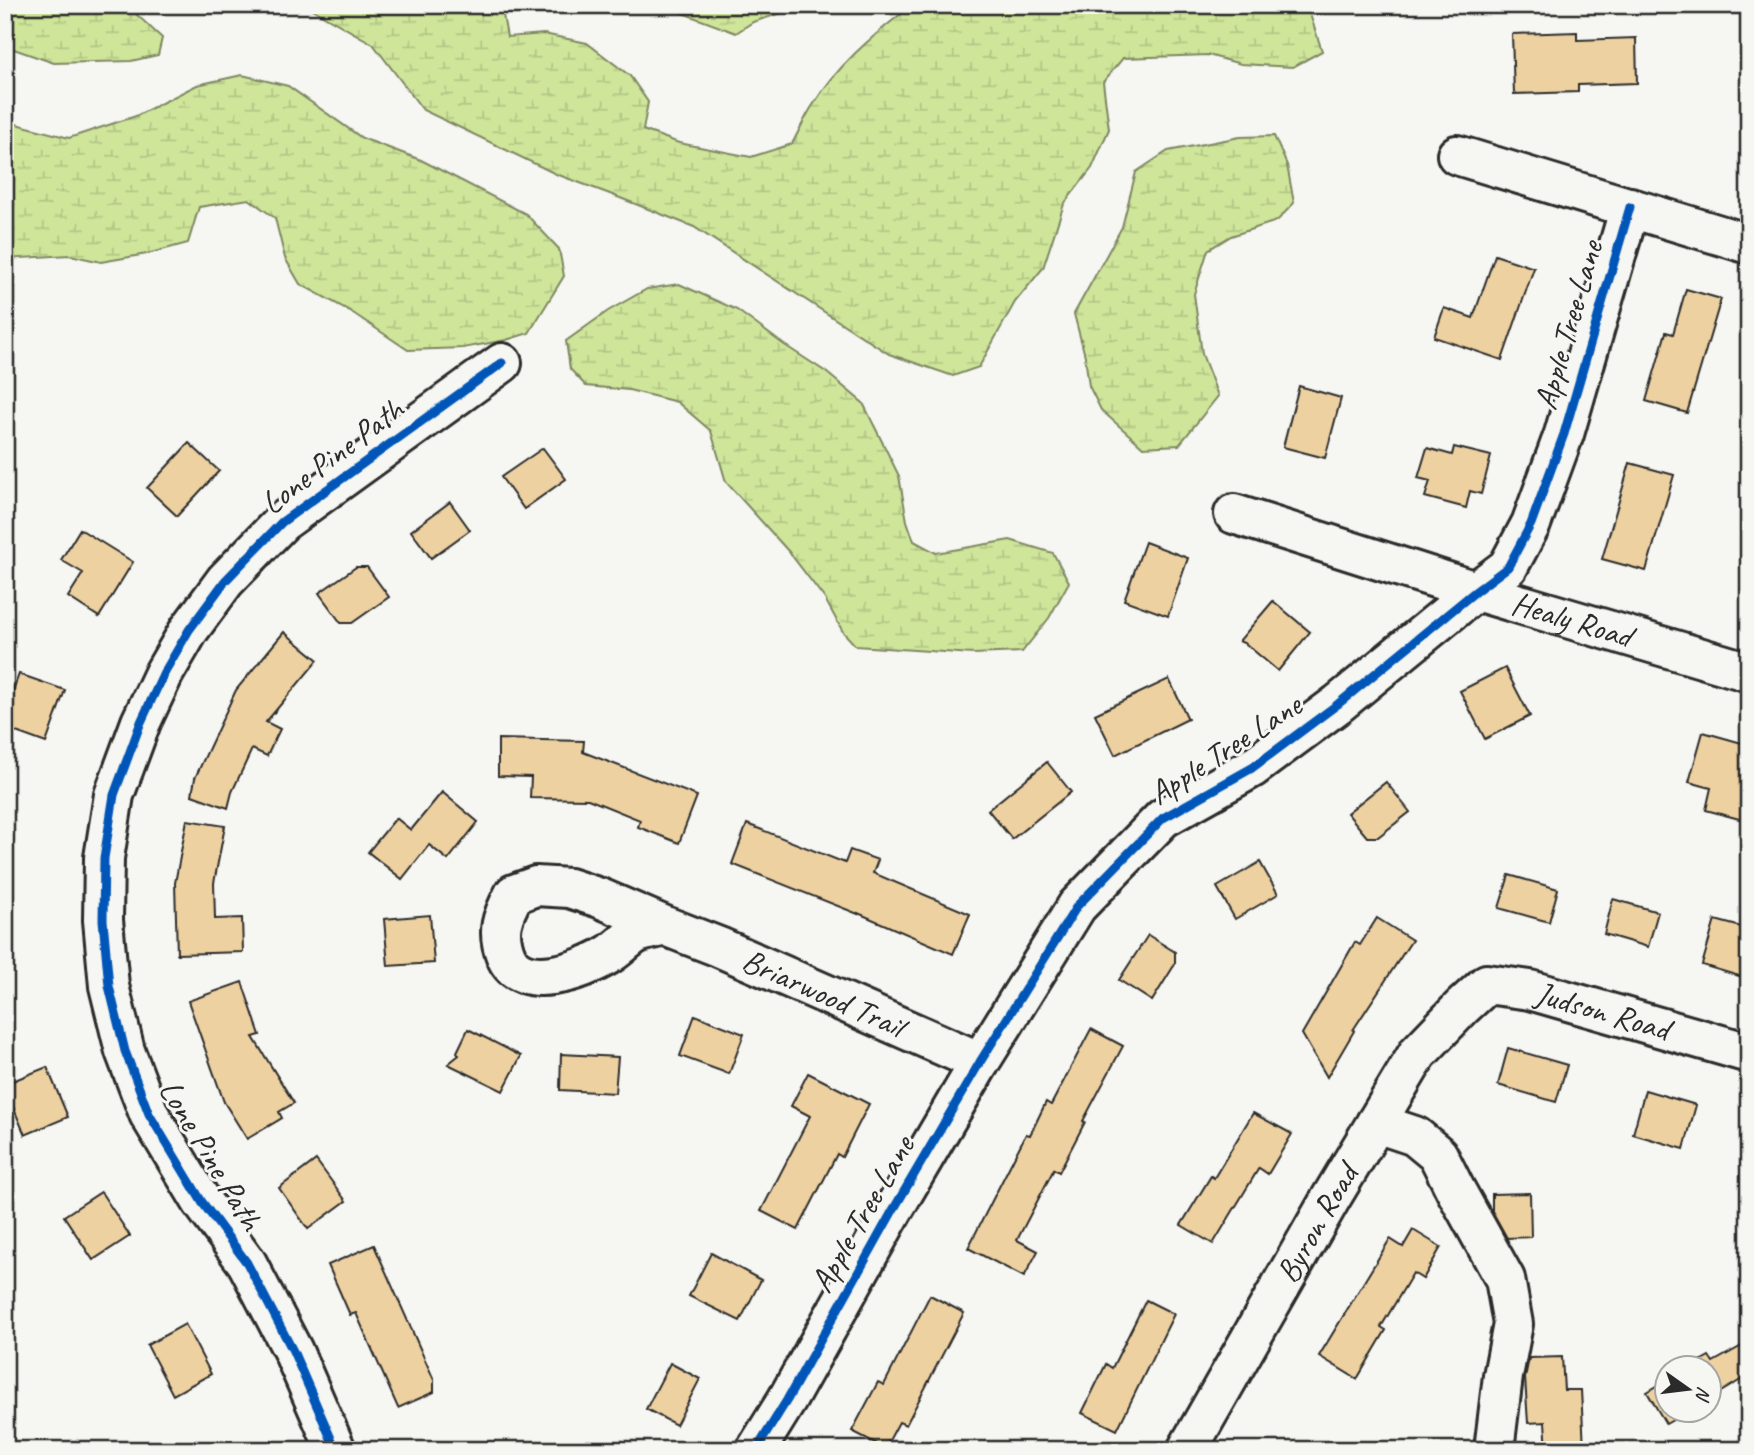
<svg xmlns="http://www.w3.org/2000/svg" width="1754" height="1455" viewBox="0 0 1754 1455" font-family="Caveat,sans-serif">
<style>
.wetland{fill:url(#wetland-marsh);stroke:#7d8862;stroke-width:2}
.building{fill:#eed1a1;stroke:#2b2b2b;stroke-width:2}
.lines{fill:none;stroke-linecap:round;stroke-linejoin:round}
.minor-casing{stroke:#2b2b2b;stroke-width:44}
.minor{stroke:#f6f6f2;stroke-width:38}
.cycleway-casing{stroke:#f6f6f2;stroke-width:13}
.cycleway{stroke:#0057b8;stroke-width:9}
.labels{text-anchor:middle;dominant-baseline:central;stroke-width:6;stroke-linejoin:round;paint-order:stroke}
.street-label{font-size:33px;fill:#2b2b2b;stroke:#f6f6f2}
</style>
<defs>
<pattern id="wetland-marsh" width="20" height="14" patternUnits="userSpaceOnUse" patternTransform="scale(1.75)"><rect width="20" height="14" fill="#cfe59a"/><path d="M1 5h8M5 5V1M11 12h8M15 12V8" fill="none" stroke="#b2c585"/></pattern>
</defs>
<rect width="100%" height="100%" fill="#f6f6f2"/>
<filter id="ink" filterUnits="userSpaceOnUse"><feTurbulence type="fractalNoise" baseFrequency=".0143" numOctaves="2"/><feDisplacementMap in="SourceGraphic" scale="14" xChannelSelector="R" yChannelSelector="G"/><feConvolveMatrix kernelMatrix="1 2 1 2 8 2 1 2 1" color-interpolation-filters="sRGB"/></filter>
<g filter="url(#ink)">
<!-- wetland -->
<g class="wetland">
<polygon points="5,5 115,5 135,13 162,38 158,55 131,61 54,63 5,46"/>
<path d="M305,5h202l-4,10 4,22 37,-3 43,9 43,33 18,26 -5,28 36,13 72,14 41,-13c7,-13 13,-27 21,-39 24,-39 58,-68 93,-95l2,-5h399l15,46 -29,16 -52,-3 -33,-9 -85,3 -20,24 6,47 -17,39 -28,36 -21,64 -28,34 -36,65 -26,9 -64,-22 -195,-127 -84,-33 -54,-20 -133,-64 -50,-66z"/>
<polygon points="661,5 807,5 753,22 736,33"/>
<polygon points="242,75 288,86 362,138 421,160 526,214 559,249 564,276 529,333 506,340 463,348 408,350 350,311 300,284 285,258 275,218 249,199 199,207 188,243 147,254 101,262 70,255 5,259 5,121 69,138 136,116 197,85"/>
<polygon points="1274,136 1287,165 1294,203 1277,221 1231,236 1208,250 1194,294 1202,354 1218,396 1179,445 1143,447 1101,410 1089,386 1085,356 1074,314 1122,227 1136,172 1168,151 1240,137"/>
<polygon points="679,284 737,310 783,344 826,372 863,403 899,476 907,521 914,541 936,553 1010,540 1053,553 1069,582 1049,618 1022,652 973,654 856,646 843,632 825,599 789,552 726,482 711,431 677,402 629,390 586,386 570,369 566,341 608,311 647,289"/>
</g>
<!-- building -->
<g class="building">
<polygon points="1577,32 1577,40 1636,38 1637,83 1578,85 1578,92 1514,94 1512,34"/>
<polygon points="1495,255 1534,268 1502,360 1434,337 1444,308 1473,318"/>
<polygon points="1686,289 1721,299 1687,413 1646,401 1666,332 1673,334"/>
<polygon points="1299,386 1341,398 1325,458 1283,447"/>
<polygon points="189,443 219,471 177,516 147,488"/>
<polygon points="1454,447 1491,456 1481,494 1470,491 1466,508 1425,497 1430,481 1418,478 1427,448 1452,455"/>
<polygon points="543,448 566,479 524,509 501,477"/>
<polygon points="1630,463 1674,475 1646,571 1602,559"/>
<polygon points="450,502 470,530 431,558 411,531"/>
<polygon points="80,529 133,562 99,617 68,597 83,573 61,560"/>
<polygon points="1145,542 1188,558 1168,616 1124,600"/>
<polygon points="356,567 367,567 389,597 352,623 341,623 319,593"/>
<polygon points="1273,601 1310,632 1278,671 1246,644 1239,641"/>
<polygon points="284,632 318,660 266,722 280,729 267,756 252,749 232,792 228,808 192,795 195,778 236,690"/>
<polygon points="1505,668 1530,716 1485,739 1460,691"/>
<polygon points="19,674 65,690 46,743 5,728 5,712"/>
<polygon points="1169,679 1188,719 1115,755 1095,714"/>
<polygon points="1703,732 1749,745 1749,799 1743,820 1706,810 1711,788 1689,782"/>
<polygon points="498,739 584,741 583,752 697,796 679,843 638,827 640,820 588,799 530,798 531,777 498,776"/>
<polygon points="1047,762 1071,792 1012,839 988,810"/>
<polygon points="1386,782 1410,812 1378,837 1367,837 1347,813"/>
<polygon points="442,792 478,822 448,860 429,845 402,879 368,852 396,818 411,830"/>
<polygon points="187,820 225,826 214,883 215,919 242,918 243,952 177,954 175,883"/>
<polygon points="747,824 845,863 850,850 878,860 873,873 970,914 953,954 858,913 858,914 732,864"/>
<polygon points="1260,862 1278,894 1235,919 1217,887"/>
<polygon points="1509,875 1558,889 1549,922 1499,908"/>
<polygon points="1613,899 1658,912 1648,947 1604,934"/>
<polygon points="430,915 434,963 388,966 384,919"/>
<polygon points="1377,918 1412,940 1353,1030 1354,1031 1327,1077 1302,1034 1355,942 1360,945"/>
<polygon points="1715,920 1749,929 1749,979 1702,965"/>
<polygon points="1148,935 1175,952 1175,964 1152,1001 1119,980"/>
<polygon points="242,982 260,1035 253,1037 294,1103 279,1112 282,1118 247,1139 224,1102 188,1001"/>
<polygon points="695,1015 744,1034 729,1074 680,1056"/>
<polygon points="468,1029 521,1056 503,1091 448,1064 459,1055 457,1052"/>
<polygon points="1091,1029 1123,1046 1083,1121 1085,1122 1059,1172 1054,1169 1017,1240 1038,1251 1024,1277 968,1248 1026,1134 1030,1135 1046,1102 1051,1105"/>
<polygon points="1508,1048 1567,1065 1556,1102 1498,1085"/>
<polygon points="561,1054 618,1057 615,1093 560,1090"/>
<polygon points="47,1067 68,1117 25,1135 5,1088 5,1084"/>
<polygon points="808,1073 869,1104 842,1157 837,1154 798,1230 761,1211 810,1116 791,1106"/>
<polygon points="1645,1090 1696,1105 1684,1149 1633,1134"/>
<polygon points="1253,1113 1292,1134 1268,1174 1259,1168 1213,1244 1181,1225 1211,1176 1214,1178"/>
<polygon points="316,1160 346,1201 308,1229 279,1188"/>
<polygon points="101,1192 130,1236 93,1260 64,1216"/>
<polygon points="1530,1193 1531,1237 1507,1238 1492,1211 1492,1194"/>
<polygon points="1413,1230 1441,1247 1423,1279 1413,1273 1381,1327 1386,1330 1357,1379 1319,1356 1390,1239 1403,1247"/>
<polygon points="374,1245 434,1380 434,1392 398,1408 356,1313 350,1315 328,1265"/>
<polygon points="711,1253 761,1280 740,1321 689,1296"/>
<polygon points="930,1295 964,1313 906,1425 899,1422 885,1448 852,1431 878,1382 884,1385"/>
<polygon points="1146,1300 1174,1314 1117,1430 1082,1413 1106,1364 1112,1368"/>
<polygon points="185,1324 211,1374 173,1395 147,1345"/>
<polygon points="1749,1342 1749,1375 1709,1399 1709,1368 1688,1368 1709,1356 1713,1362"/>
<polygon points="1562,1357 1564,1390 1581,1390 1584,1448 1547,1450 1545,1422 1528,1423 1525,1378 1529,1358"/>
<polygon points="670,1363 700,1379 676,1425 646,1409"/>
<polygon points="1667,1380 1667,1410 1690,1410 1666,1424 1647,1392"/>
</g>
<g class="lines">
<!-- minor casing -->
<g class="minor-casing">
<g id="minor">
<polyline points="1457,155 1749,244"/>
<path id="s1" d="M1234,514l242,77 273,81"/>
<path id="s2" d="M665,926c-10,3 -23,4 -31,9 -9,6 -17,15 -26,20 -24,15 -88,38 -102,1 -10,-25 -4,-39 8,-62l22,-8 33,2 31,10 65,28 54,21 261,115"/>
<polyline points="1376,1123 1415,1136 1438,1155 1455,1189 1505,1279 1513,1324 1503,1376 1494,1450"/>
<polyline points="336,1450 293,1351 247,1263 202,1202 149,1114 125,1051 109,986 103,920 104,858 114,795 141,722 164,673 189,630 225,581 282,522 502,363"/>
<polyline points="756,1450 787,1400 892,1212 980,1062 1077,906 1163,818 1252,768 1338,704 1476,591 1508,567 1531,524 1564,434 1630,207"/>
<path id="s3" d="M1187,1450l144,-252 87,-145 44,-46 25,-23 43,6 219,63"/>
</g>
</g>
<!-- minor -->
<use href="#minor" class="minor"/>
<!-- cycleway casing -->
<g class="cycleway-casing">
<g id="cycleway">
<polyline points="336,1450 293,1351 247,1263 202,1202 149,1114 125,1051 109,986 103,920 104,858 114,795 141,722 164,673 189,630 225,581 282,522 502,363"/>
<polyline points="756,1450 787,1400 892,1212 980,1062 1077,906 1163,818 1252,768 1338,704 1476,591 1508,567 1531,524 1564,434 1630,207"/>
</g>
</g>
<!-- cycleway -->
<use href="#cycleway" class="cycleway"/>
</g>
</g>
<g class="labels">
<!-- street labels -->
<g class="street-label">
<text transform="translate(1568 325) rotate(-74)">Apple Tree Lane</text>
<text transform="translate(332 456) rotate(-37)">Lone Pine Path</text>
<text stroke="none"><textPath href="#s1" startOffset="354">Healy Road</textPath></text>
<text transform="translate(1225 749) rotate(-33)">Apple Tree Lane</text>
<text stroke="none"><textPath href="#s2" startOffset="576">Briarwood Trail</textPath></text>
<text stroke="none"><textPath href="#s3" startOffset="676">Judson Road</textPath></text>
<text transform="translate(211 1155) rotate(59)">Lone Pine Path</text>
<text transform="translate(862 1214) rotate(-60)">Apple Tree Lane</text>
<text stroke="none"><textPath href="#s3" startOffset="261">Byron Road</textPath></text>
</g>
</g>
<!-- margin -->
<rect width="1754" height="1455" fill="none" stroke="#f6f6f2" stroke-width="28"/>
<rect x="14" y="14" width="1726" height="1427" fill="none" stroke="#2b2b2b" stroke-width="2.5" filter="url(#ink)"/>
<!-- north arrow -->
<g transform="translate(1688 1389) rotate(104)"><circle r="33" fill="#f6f6f2" stroke="#a5a5a2" stroke-width="2"/>
<path d="M0-5L12 26L0 18L-12 26Z" fill="#2b2b2b"/>
<text y="-10" font-size="19" font-weight="bold" text-anchor="middle" fill="#2b2b2b">N</text>
</g>
</svg>
